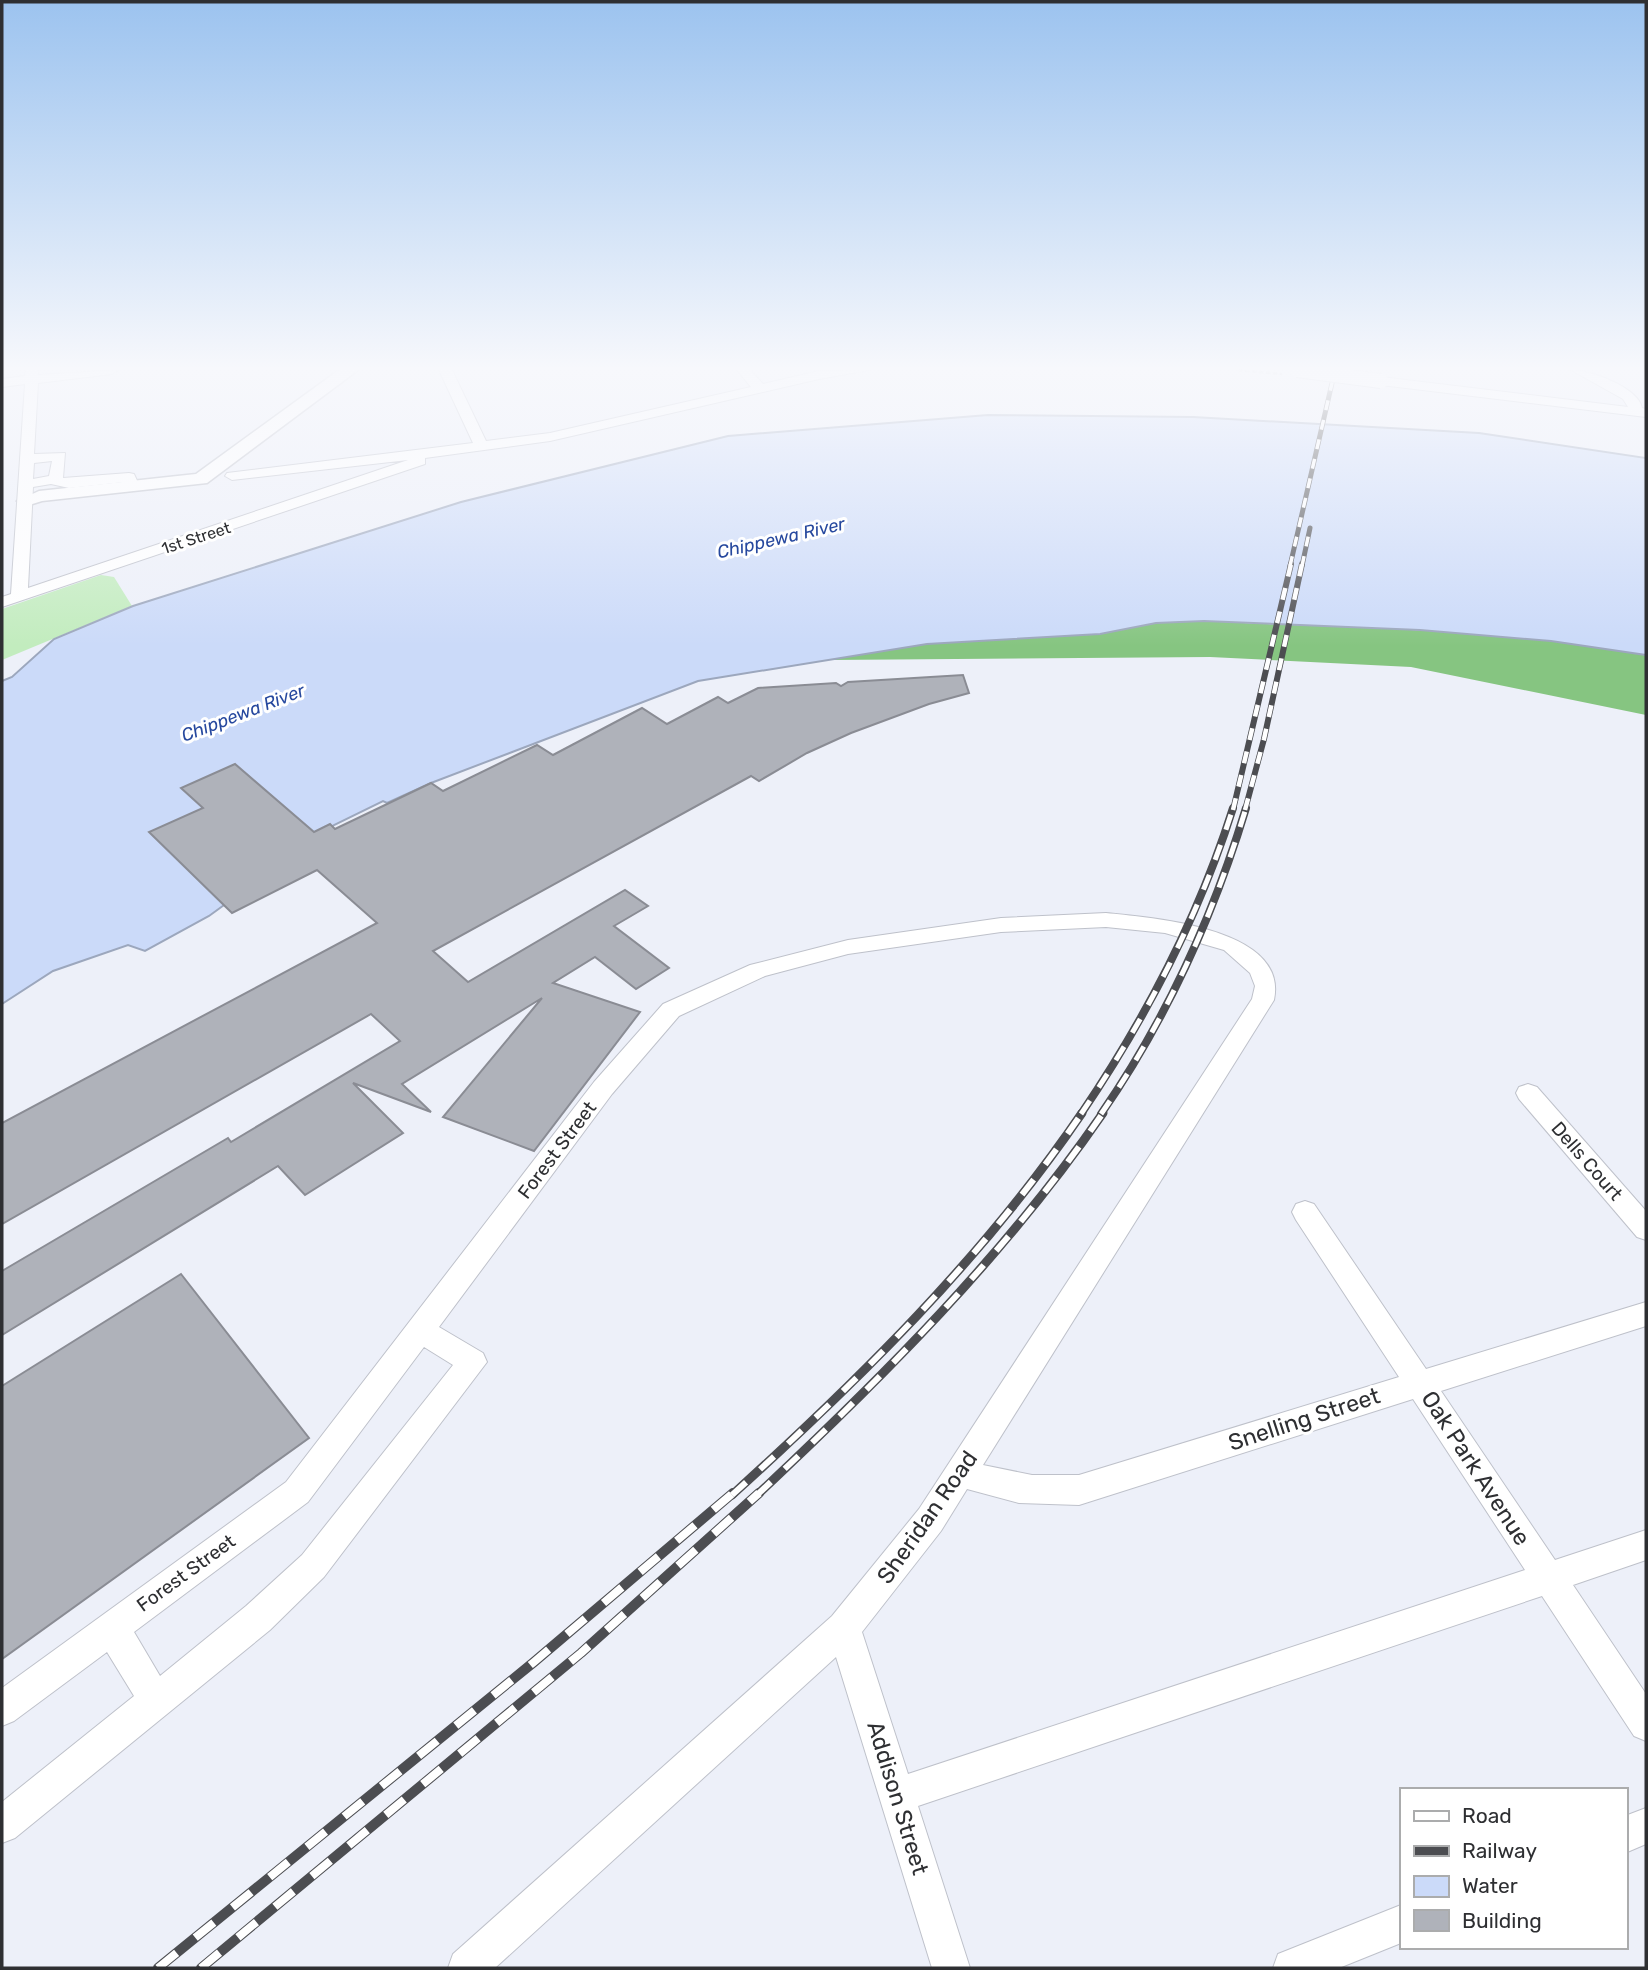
<svg xmlns="http://www.w3.org/2000/svg" width="1648" height="1970" viewBox="0 0 1648 1970" font-family="Rubik,sans-serif">
<style>
.green{fill:#c2ecbe}
.forest{fill:#86c581}
.water{fill:#cbdaf9;stroke:#9ca7bd;stroke-width:2}
.building{fill:#afb2ba;stroke:#8a8c94;stroke-width:2}
.lines{fill:none;stroke-linecap:round;stroke-linejoin:round}
.minor-casing{stroke:#bec1ca;stroke-width:2}
.major-casing{stroke:#bec1ca;stroke-width:3}
.path{stroke:#86888d;stroke-width:2.5;stroke-dasharray:4.5 2.5;stroke-linecap:butt}
.minor{fill:#fff;fill-rule:evenodd}
.major{fill:#fff;fill-rule:evenodd}
.rail-far4-casing{stroke:#4c4d51;stroke-width:5}
.rail-far3-casing{stroke:#4c4d51;stroke-width:6}
.rail-far2-casing{stroke:#4c4d51;stroke-width:8}
.rail-far1-casing{stroke:#4c4d51;stroke-width:9}
.rail-casing{stroke:#4c4d51;stroke-width:10}
.rail-far4{stroke:#fff;stroke-width:3.5;stroke-dasharray:10;stroke-linecap:butt}
.rail-far3{stroke:#fff;stroke-width:4.5;stroke-dasharray:12;stroke-linecap:butt}
.rail-far2{stroke:#fff;stroke-width:5;stroke-dasharray:16;stroke-linecap:butt}
.rail-far1{stroke:#fff;stroke-width:6;stroke-dasharray:19;stroke-linecap:butt}
.rail{stroke:#fff;stroke-width:8;stroke-dasharray:24;stroke-linecap:butt}
.minor-bridge-casing{stroke:#bec1ca;stroke-width:16;stroke-linecap:butt}
.minor-bridge{stroke:#fff;stroke-width:14}
.labels{text-anchor:middle;dominant-baseline:central;stroke-width:6;stroke-linejoin:round;paint-order:stroke}
.far-street-label{font-size:16px;fill:#2e2f32;stroke:#fff}
.far-water-label{font-size:18px;font-style:italic;fill:#26489e;stroke:#fff}
.street-label{font-size:19px;fill:#2e2f32;stroke:#fff}
.near-street-label{font-size:23px;fill:#2e2f32;stroke:#fff}
</style>
<rect width="100%" height="100%" fill="#edf0f9"/>
<!-- green -->
<polygon class="green" points="101,575 114,577 132,606 2,660 2,609"/>
<!-- forest -->
<path class="forest" d="M1204,621c147,8 298,7 442,34v60l-235,-48 -201,-10 -381,3 98,-16 173,-10 56,-11z"/>
<!-- water -->
<polygon class="water" points="988,415 1193,417 1479,433 1646,458 1646,655 1551,641 1420,630 1204,621 1156,623 1100,634 927,644 698,681 431,783 387,803 383,801 334,825 209,916 145,951 128,945 53,971 2,1004 2,681 12,677 54,639 133,606 461,502 728,436"/>
<!-- building -->
<g class="building">
<polygon points="963,675 969,693 929,704 851,733 807,753 759,781 751,776 433,951 468,982 625,890 648,906 614,926 669,968 636,989 595,957 553,983 640,1012 534,1151 443,1117 542,998 402,1084 431,1112 353,1083 403,1133 305,1195 278,1166 2,1335 2,1271 228,1138 231,1142 400,1041 371,1014 2,1224 2,1123 377,923 317,870 232,913 149,832 203,808 181,788 235,764 314,832 330,824 335,829 431,783 443,791 537,745 553,755 642,708 667,724 718,697 728,703 758,688 836,683 841,686 848,682"/>
<polygon points="181,1274 309,1438 2,1659 2,1386"/>
</g>
<g class="lines">
<!-- minor casing -->
<g class="minor-casing">
<g id="minor">
<path d="M26,370h12v5l80,-5 -6,4 -74,9 -4,71 31,-1 -2,25 66,-5 5,1 6,13 -2,3h-10l-4,-8 -55,6 -18,-4 -18,3 -5,101 380,-128 -176,20 -7,-4 2,-3 246,-30 -34,-73h13l34,71 64,-8 201,-46 -14,-17h13l13,14 56,-13 50,-1 -50,9 -269,62 -125,17v6l-423,143v-10l9,-3 14,-210 -23,3v-8l23,-3zM52,461l-3,15 -16,3 1,-16z"/>
<path d="M1571,370c19,0 67,17 71,38l4,1v8l-265,-32 -6,-4 6,-4 247,30 -5,-8z"/>
<path d="M1106,913c48,5 183,15 168,87l-291,465 49,10h47l320,-98 -103,-157 -4,-8 4,-8 9,-3 9,3 112,165 220,-67v24l-205,65 114,169 91,-30v30l-73,25 73,109v47l-12,-5 -92,-140 -624,210 52,162h-38l-96,-311 -341,311h-47l5,-14 379,-338 87,-107 333,-510 3,-13 -5,-13 -26,-23 -59,-17 -59,-6 -105,5 -153,22 -83,22 -86,40 -67,78 -173,233 44,26 4,9 -163,215 -54,53 -255,208 -13,5v-41l132,-106 -27,-44 -93,69 -12,5v-38l284,-206 308,-400 69,-78 87,-39 98,-25 153,-22zM424,1347l29,18 -151,190 -56,51 -86,70 -26,-44 174,-130zM1413,1399l112,171 -617,204 -46,-142 79,-101 26,-42 52,14 60,2z"/>
<polygon points="1528,1084 1537,1087 1646,1211 1646,1240 1637,1237 1519,1099 1516,1093 1519,1087"/>
<polygon points="1646,1808 1646,1844 1625,1853 1625,1816"/>
<polygon points="1401,1905 1401,1943 1339,1968 1273,1968 1278,1954"/>
</g>
</g>
<!-- major casing -->
<g class="major-casing">
<polygon id="major" points="339,370 358,370 207,483 42,501 26,506 17,501 39,491 196,474"/>
</g>
<!-- path -->
<polyline class="path" points="1238,370 1282,374"/>
<!-- minor -->
<use href="#minor" class="minor"/>
<!-- major -->
<use href="#major" class="major"/>
<!-- rail-far4 casing -->
<g class="rail-far4-casing">
<g id="rail-far4">
<polyline points="1290,566 1335,370"/>
<polyline points="1302,566 1310,528"/>
</g>
</g>
<!-- rail-far3 casing -->
<g class="rail-far3-casing">
<g id="rail-far3">
<polyline points="1233,810 1291,564"/>
<polyline points="1245,810 1264,739 1302,564"/>
</g>
</g>
<!-- rail-far2 casing -->
<g class="rail-far2-casing">
<g id="rail-far2">
<path d="M1081,1114c65,-96 117,-195 152,-306"/>
<path d="M1101,1114c65,-94 112,-197 145,-306"/>
</g>
</g>
<!-- rail-far1 casing -->
<g class="rail-far1-casing">
<g id="rail-far1">
<path d="M732,1495c128,-116 252,-238 350,-382"/>
<path d="M757,1495c126,-118 248,-240 346,-382"/>
</g>
</g>
<!-- rail casing -->
<g class="rail-casing">
<g id="rail">
<polyline points="158,1968 534,1662 733,1493"/>
<polyline points="201,1968 581,1653 759,1493"/>
</g>
</g>
<!-- rail-far4 -->
<use href="#rail-far4" class="rail-far4"/>
<!-- rail-far3 -->
<use href="#rail-far3" class="rail-far3"/>
<!-- rail-far2 -->
<use href="#rail-far2" class="rail-far2"/>
<!-- rail-far1 -->
<use href="#rail-far1" class="rail-far1"/>
<!-- rail -->
<use href="#rail" class="rail"/>
<!-- minor-bridge casing -->
<g class="minor-bridge-casing">
<polyline id="minor-bridge" points="1297,370 1381,381"/>
</g>
<!-- minor-bridge -->
<use href="#minor-bridge" class="minor-bridge"/>
</g>
<!-- sky -->
<linearGradient id="sky" x2="0" y2="1"><stop stop-color="#9cc3ef"/><stop offset="0.57" stop-color="#f7f8fc"/><stop offset="1" stop-color="#f7f8fc" stop-opacity="0"/></linearGradient>
<rect width="1648" height="646" fill="url(#sky)"/>
<g class="labels">
<!-- far-street labels -->
<g class="far-street-label">
<text transform="translate(196 538) rotate(-18)">1st Street</text>
</g>
<!-- far-water labels -->
<g class="far-water-label">
<text transform="translate(781 538) rotate(-13)">Chippewa River</text>
<text transform="translate(243 713) rotate(-21)">Chippewa River</text>
</g>
<!-- street labels -->
<g class="street-label">
<text transform="translate(557 1150) rotate(-53)">Forest Street</text>
<text transform="translate(1587 1161) rotate(49)">Dells Court</text>
<text transform="translate(186 1573) rotate(-36)">Forest Street</text>
</g>
<!-- near-street labels -->
<g class="near-street-label">
<text transform="translate(1304 1419) rotate(-18)">Snelling Street</text>
<text transform="translate(1476 1468) rotate(57)">Oak Park Avenue</text>
<text transform="translate(927 1517) rotate(-55)">Sheridan Road</text>
<text transform="translate(898 1798) rotate(73)">Addison Street</text>
</g>
</g>
<!-- border -->
<rect width="1648" height="1970" fill="none" stroke="#2e2f32" stroke-width="7"/>
<!-- legend -->
<rect x="1400" y="1788" width="228" height="161" fill="#ffffff" stroke="#abacad" stroke-width="2"/>
<rect x="1414" y="1811" width="35" height="10" fill="#ffffff" stroke="#abacad" stroke-width="2"/>
<text x="1462" y="1823" font-size="21" fill="#2e2f32">Road</text>
<rect x="1414" y="1846" width="35" height="10" fill="#4c4d51" stroke="#abacad" stroke-width="2"/>
<text x="1462" y="1858" font-size="21" fill="#2e2f32">Railway</text>
<rect x="1414" y="1876" width="35" height="21" fill="#cbdaf9" stroke="#abacad" stroke-width="2"/>
<text x="1462" y="1893" font-size="21" fill="#2e2f32">Water</text>
<rect x="1414" y="1910" width="35" height="21" fill="#afb2ba" stroke="#abacad" stroke-width="2"/>
<text x="1462" y="1928" font-size="21" fill="#2e2f32">Building</text>
</svg>
